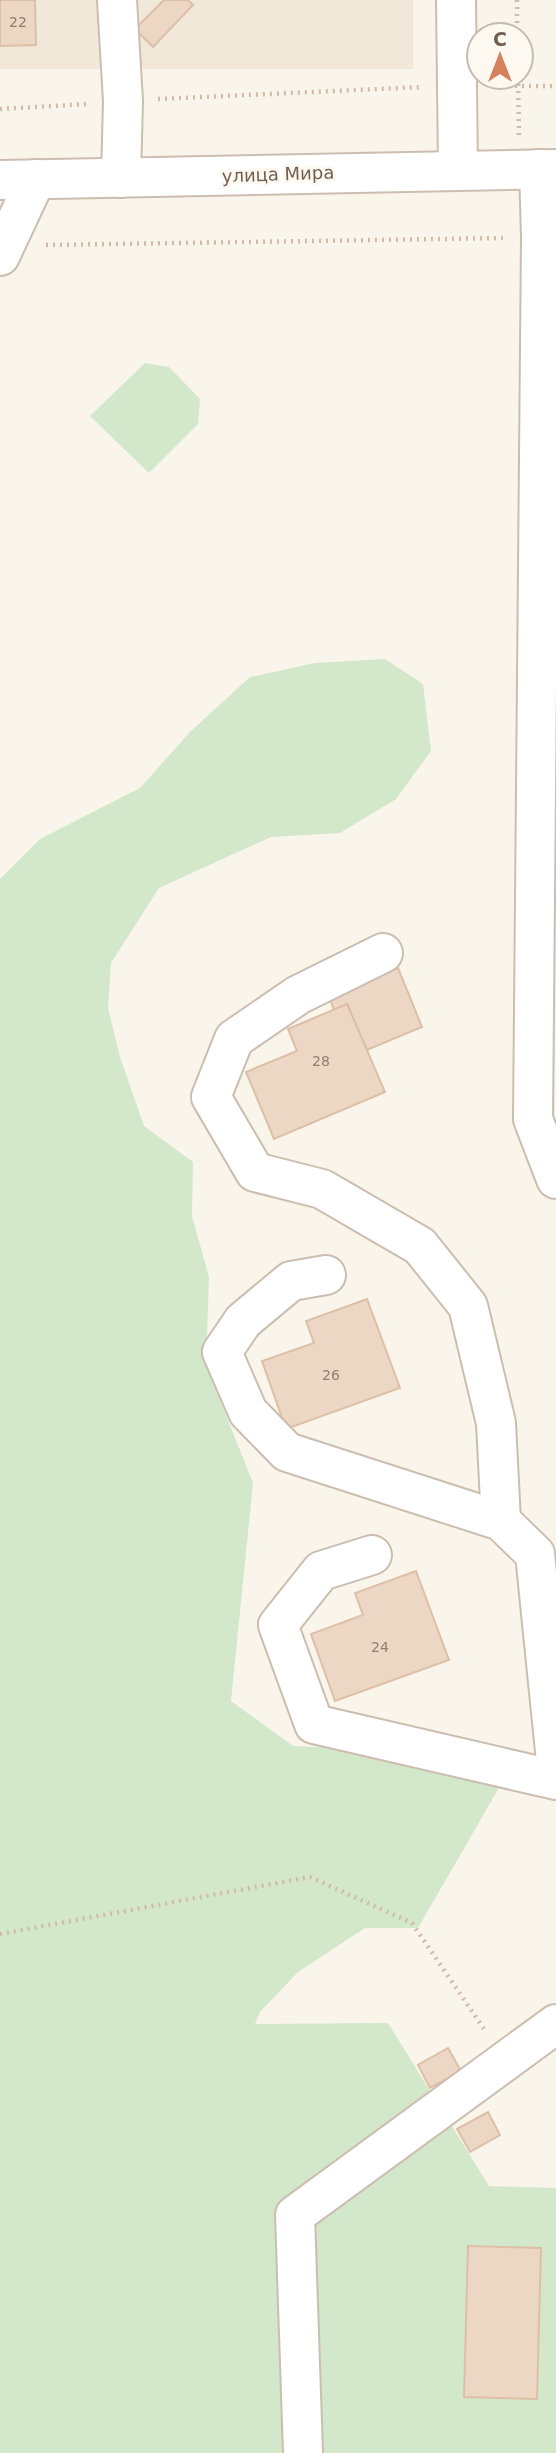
<svg xmlns="http://www.w3.org/2000/svg" width="556" height="2453" viewBox="0 0 556 2453" font-family="'DejaVu Sans',sans-serif">
<style>
.residential{fill:#f1e8d9}
.green{fill:#d3e7ca}
.building{fill:#ecd7c5;stroke:#ddbfa7;stroke-width:2}
.lines{fill:none;stroke-linecap:round;stroke-linejoin:round}
.minor-casing{stroke:#cbbeb1;stroke-width:42}
.path{stroke:#d1bba8;stroke-width:4.5;stroke-dasharray:2 5;stroke-linecap:butt}
.minor{stroke:#fff;stroke-width:38}
.labels{text-anchor:middle;dominant-baseline:central;stroke-width:6;stroke-linejoin:round;paint-order:stroke}
.number-label{font-size:14px;fill:#907d6d}
.street-label{font-size:18px;fill:#725f50;stroke:#fdf9f0}
</style>
<rect width="100%" height="100%" fill="#faf5ea"/>
<!-- residential -->
<rect class="residential" x="0" y="0" width="413" height="69"/>
<!-- green -->
<g class="green">
<polygon points="145,363 169,367 200,399 198,424 149,473 90,416"/>
<polygon points="385,659 423,684 431,751 396,799 340,833 271,837 159,888 111,963 108,1008 120,1057 144,1126 193,1162 192,1216 209,1277 206,1365 253,1483 231,1701 293,1746 518,1755 418,1928 365,1928 298,1972 260,2012 255,2024 388,2023 489,2186 556,2188 556,2453 0,2453 0,879 40,839 140,788 191,731 250,677 315,663"/>
</g>
<!-- building -->
<g class="building">
<polygon points="0,0 35,0 36,45 0,46"/>
<polygon points="164,0 188,0 193,5 153,47 135,29"/>
<polygon points="398,968 422,1027 367,1050 347,1004 334,1010 329,997"/>
<polygon points="347,1004 385,1092 274,1139 246,1072 297,1051 288,1029"/>
<polygon points="367,1299 400,1388 286,1429 262,1361 314,1343 306,1321"/>
<polygon points="416,1571 449,1660 335,1701 311,1634 363,1615 355,1593"/>
<polygon points="448,2048 461,2071 430,2088 418,2065"/>
<polygon points="488,2112 500,2135 470,2152 457,2129"/>
<polygon points="468,2246 541,2248 537,2399 464,2397"/>
</g>
<g class="lines">
<!-- minor casing -->
<g class="minor-casing">
<g id="minor">
<polyline points="117,0 123,101 121,178"/>
<polyline points="456,0 458,169"/>
<polyline points="539,169 541,237 533,1119 556,1179"/>
<polyline points="0,180 556,169"/>
<polyline points="0,256 36,179"/>
<polyline points="383,953 298,995 234,1039 211,1097 255,1172 322,1189 420,1246 468,1306 496,1423 501,1521"/>
<polyline points="326,1275 291,1281 243,1321 222,1352 248,1412 287,1452 501,1521 535,1554 556,1761"/>
<polyline points="372,1555 321,1571 278,1625 314,1724 556,1780"/>
<polyline points="303,2453 295,2215 556,2024"/>
</g>
</g>
<!-- path -->
<g class="path">
<polyline points="517,0 517,35"/>
<polyline points="518,77 519,136"/>
<polyline points="494,86 556,86"/>
<polyline points="158,99 422,87"/>
<polyline points="0,109 87,104"/>
<polyline points="46,245 506,238"/>
<polyline points="0,1934 310,1877 412,1923 486,2032"/>
</g>
<!-- minor -->
<use href="#minor" class="minor"/>
</g>
<g class="labels">
<!-- number labels -->
<g class="number-label">
<text x="18" y="22">22</text>
<text x="321" y="1061">28</text>
<text x="331" y="1375">26</text>
<text x="380" y="1647">24</text>
</g>
<!-- street labels -->
<g class="street-label">
<text transform="translate(278 174) rotate(-2)">улица Мира</text>
</g>
</g>
<!-- north arrow -->
<g transform="translate(500 56)"><circle r="33" fill="#fdf9f0" stroke="#c5bbb0" stroke-width="2"/>
<path d="M0-5L12 26L0 18L-12 26Z" fill="#d5815e"/>
<text y="-10" font-size="19" font-weight="bold" text-anchor="middle" fill="#725f50">С</text>
</g>
</svg>
